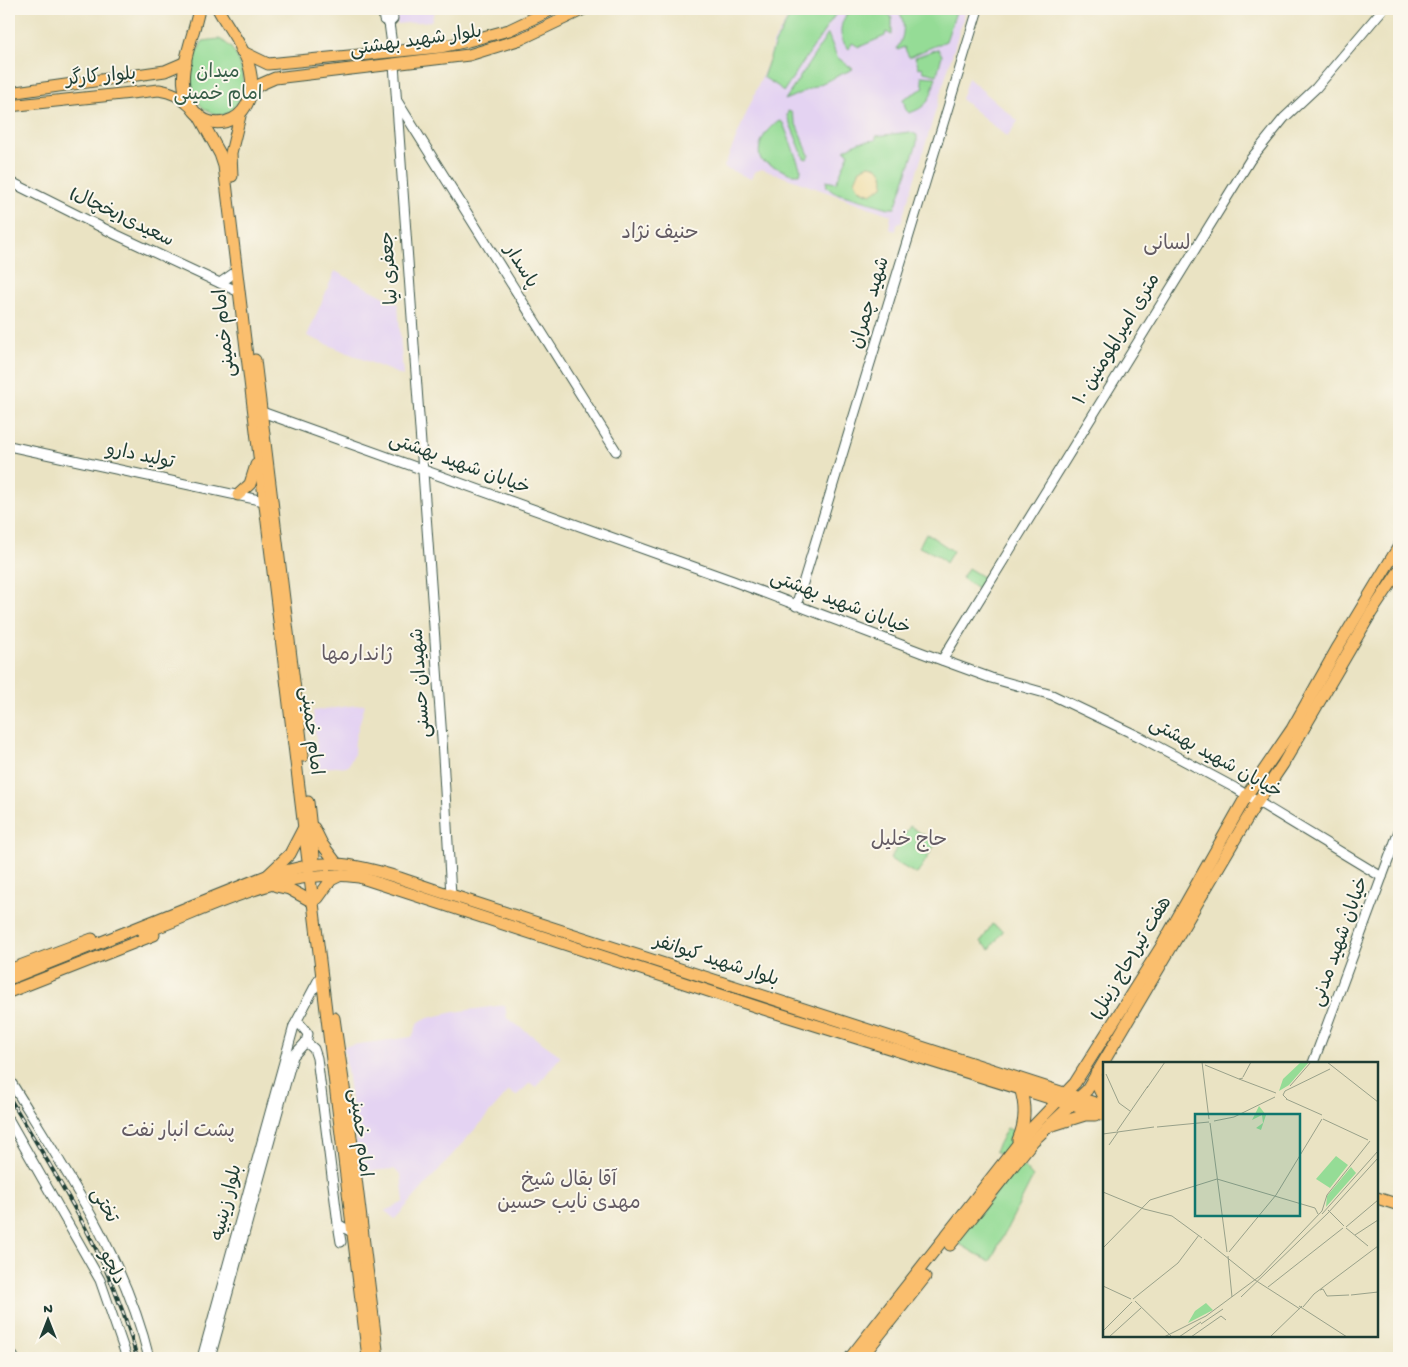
<svg xmlns="http://www.w3.org/2000/svg" width="1408" height="1367" viewBox="0 0 1408 1367" font-family="'Gochi Hand','Playpen Sans Arabic',sans-serif">
<style>
.built{fill:#e4d3f2}
.green{fill:#95dc96;stroke:#5a8c65;fill-rule:evenodd}
.sand{fill:#eeda9e;stroke:#868c69}
.lines{fill:none;stroke-linecap:round;stroke-linejoin:round}
.minor-casing{stroke:#3d5649;stroke-width:11}
.major-casing{stroke:#3d5649;stroke-width:13}
.minor{stroke:#fff;stroke-width:9}
.major{stroke:#fabe6d;stroke-width:11}
.rail-casing{stroke:#1f3d34;stroke-width:4}
.rail{stroke:#fbf7ec;stroke-width:2;stroke-dasharray:5.5;stroke-linecap:butt}
.labels{text-anchor:middle;dominant-baseline:central;stroke-width:4;stroke-linejoin:round;paint-order:stroke}
.street-label{font-size:19px;fill:#1f3d34;stroke:#fbf7ec}
.park-label{font-size:19px;fill:#375d48;stroke:#fbf7ec}
.neighbourhood-label{font-size:20px;fill:#645c64;stroke:#fbf7ec}
.inset-road{fill:none;stroke:#99a18a;stroke-width:1}
.view{fill:#0f766e;fill-opacity:0.15;stroke:#0f766e;stroke-width:2.5}
.inset-edge{fill:none;stroke:#1f3d34;stroke-width:2.5}
</style>
<rect width="100%" height="100%" fill="#fbf7ec"/>
<filter id="ink" filterUnits="userSpaceOnUse"><feTurbulence type="fractalNoise" baseFrequency=".02" numOctaves="2"/><feDisplacementMap in="SourceGraphic" scale="10" xChannelSelector="R" yChannelSelector="G"/><feConvolveMatrix kernelMatrix="1 2 1 2 8 2 1 2 1" color-interpolation-filters="sRGB"/></filter>
<filter id="wash" filterUnits="userSpaceOnUse"><feTurbulence type="fractalNoise" baseFrequency=".0096" numOctaves="4" result="noise"/><feDisplacementMap in="SourceGraphic" scale="20" xChannelSelector="R" yChannelSelector="G"/><feGaussianBlur stdDeviation="1.12" result="paint"/><feColorMatrix in="noise" values="0 0 0 0 0 0 0 0 0 0 0 0 0 0 0 0 0 1.4 0 .05"/><feComposite in="paint" operator="in"/></filter>
<g filter="url(#wash)">
<rect width="100%" height="100%" fill="#eae3c3"/>
<!-- built -->
<g class="built">
<polygon points="396,9 436,9 431,21 397,24"/>
<polygon points="793,9 966,9 921,159 901,222 897,224 896,231 889,229 891,215 762,169 754,172 751,179 724,167 769,59 773,43"/>
<polygon points="968,78 1018,121 1007,137 961,99"/>
<polygon points="335,271 398,304 403,376 307,336"/>
<polygon points="365,704 355,740 354,754 348,766 319,768 313,711"/>
<polygon points="505,1005 507,1018 561,1056 536,1087 530,1083 516,1096 509,1091 395,1219 385,1211 404,1202 401,1175 394,1169 360,1172 344,1046 412,1037 418,1023 424,1019 454,1012"/>
</g>
<!-- green -->
<g class="green">
<polygon points="794,9 839,9 783,92 779,87 763,77 775,43"/>
<path d="M852,9l33,1 7,8v17l-6,-3 -1,4 -26,11 -7,-4 -3,6c-13,-11 -9,-31 3,-40z"/>
<path d="M897,9h60l-11,32 -37,16 -5,-10 -6,3 -1,-2c8,-11 9,-28 0,-39z"/>
<polygon points="828,34 837,57 853,69 785,100"/>
<path d="M219,39c27,11 35,65 4,76 -38,-2 -37,-50 -20,-74z"/>
<polygon points="938,49 942,55 937,75 924,72 922,67 919,68 915,57"/>
<path d="M921,76l15,1c-6,20 -5,29 -27,36l-3,-3 -3,-11 21,-11z"/>
<polygon points="788,111 791,112 809,155 807,159 804,158 787,116"/>
<path d="M780,121l3,2 18,47 -1,4h-9l-29,-13c-9,-13 6,-36 18,-40z"/>
<path d="M910,132l7,3v8l-22,65h-6l-56,-16 -6,-5 -1,-6 10,2 13,-30 -5,-3 15,-8 17,-2v-4zM864,166c10,-2 16,1 20,10l-17,18 -8,-5 -4,-8z"/>
<polygon points="926,533 953,551 946,563 937,555 919,547"/>
<polygon points="968,568 986,579 979,590 962,578"/>
<polygon points="910,826 936,843 918,873 916,874 890,859"/>
<polygon points="992,924 1003,931 990,949 981,942"/>
<polygon points="1007,1128 1018,1133 1003,1156 995,1151"/>
<polygon points="1020,1163 1033,1177 990,1262 956,1242"/>
</g>
<!-- sand -->
<path class="sand" d="M869,165c12,1 17,10 14,21l-12,8 -12,-5 -4,-8 5,-12z"/>
</g>
<g filter="url(#ink)">
<g class="lines">
<!-- minor casing -->
<g class="minor-casing">
<g id="minor">
<polyline points="383,9 384,20 389,23 393,19 392,9"/>
<polyline points="389,23 393,52"/>
<polyline points="394,64 442,739 451,895"/>
<polyline points="397,101 616,451"/>
<polyline points="9,181 117,235 239,292"/>
<polyline points="220,283 237,271"/>
<polyline points="262,412 733,581 928,655 991,678 1052,695 1140,737 1235,788 1382,877"/>
<polyline points="9,446 264,501"/>
<polyline points="796,606 978,9"/>
<polyline points="942,660 1250,160 1284,118 1316,88 1383,9"/>
<polyline points="294,1026 300,1024 308,1034 306,1042"/>
<polyline points="306,1042 314,1049 317,1058 338,1224 353,1233"/>
<polyline points="1313,1063 1399,831"/>
<path d="M9,1079c54,88 116,178 140,279"/>
<polyline points="9,1120 100,1280 127,1358"/>
<polyline points="338,1224 341,1242"/>
<polyline points="9,1349 14,1358"/>
<polyline points="202,1358 294,1026 321,975"/>
<polyline points="210,1358 293,1056 306,1042"/>
</g>
</g>
<!-- major casing -->
<g class="major-casing">
<g id="major">
<path d="M199,9c-4,22 -19,57 -15,78 10,58 79,40 66,-17 -5,-22 -22,-42 -32,-61"/>
<polyline points="241,51 268,64 440,47 468,41 509,30 553,9"/>
<polyline points="9,93 165,71 186,62"/>
<polyline points="250,93 259,85 275,78 469,55 521,39 584,9"/>
<path d="M9,106l150,-16c13,2 21,6 30,15"/>
<polyline points="198,114 220,154 224,166 368,1358"/>
<polyline points="232,176 231,153 240,116"/>
<polyline points="255,360 303,756"/>
<polyline points="238,495 250,484 256,465"/>
<polyline points="308,802 314,856"/>
<polyline points="314,828 322,844 337,864"/>
<polyline points="268,875 290,854 303,829"/>
<polyline points="276,886 289,889 311,901"/>
<polyline points="318,898 331,880 341,875"/>
<path d="M143,933c69,-25 141,-67 216,-56l411,134 334,104"/>
<polyline points="9,970 92,939"/>
<path d="M9,979l257,-103c23,-6 48,-14 72,-12 38,3 76,20 113,31l653,211"/>
<polyline points="9,992 154,935"/>
<polyline points="334,1018 350,1129 378,1358"/>
<polyline points="1096,1073 1097,1085 1104,1099"/>
<polyline points="1053,1125 1085,1115 1095,1115"/>
<path d="M1018,1140c8,-18 8,-34 2,-52"/>
<polyline points="1377,1198 1399,1205"/>
<polyline points="950,1245 1033,1141 1087,1090 1254,807 1283,764 1371,613 1399,571"/>
<polyline points="850,1358 1025,1135 1075,1083 1161,947 1247,795 1292,729 1338,647 1399,546"/>
<polyline points="861,1358 925,1277"/>
</g>
</g>
<!-- minor -->
<use href="#minor" class="minor"/>
<!-- major -->
<use href="#major" class="major"/>
<!-- rail casing -->
<g class="rail-casing">
<path id="rail" d="M9,1097c50,84 104,165 128,261"/>
</g>
<!-- rail -->
<use href="#rail" class="rail"/>
</g>
</g>
<g class="labels">
<!-- street labels -->
<g class="street-label">
<text transform="translate(416 42) rotate(-8)">بلوار شهید بهشتی</text>
<text transform="translate(101 78) rotate(-5)">بلوار کارگر</text>
<text transform="translate(121 218) rotate(26)">سعیدی(یخچال)</text>
<text transform="translate(520 267) rotate(58)">پاسدار</text>
<text transform="translate(391 268) rotate(-94)">جعفری نیا</text>
<text transform="translate(871 303) rotate(-73)">شهید چمران</text>
<text transform="translate(226 333) rotate(-96)">امام خمینی</text>
<text transform="translate(1118 340) rotate(-59)">۱۰ متری امیرالمومنین</text>
<text transform="translate(140 457) rotate(12)">تولید دارو</text>
<text transform="translate(459 465) rotate(20)">خیابان شهید بهشتی</text>
<text transform="translate(840 604) rotate(21)">خیابان شهید بهشتی</text>
<text transform="translate(422 683) rotate(-94)">شهیدان حسنی</text>
<text transform="translate(310 731) rotate(83)">امام خمینی</text>
<text transform="translate(1215 759) rotate(29)">خیابان شهید بهشتی</text>
<text transform="translate(1341 942) rotate(-70)">خیابان شهید مدنی</text>
<text transform="translate(1132 959) rotate(-59)">هفت تیر(حاج زینل)</text>
<text transform="translate(716 962) rotate(18)">بلوار شهید کیوانفر</text>
<text transform="translate(359 1133) rotate(83)">امام خمینی</text>
<text transform="translate(228 1203) rotate(-76)">بلوار زینبیه</text>
<text transform="translate(103 1206) rotate(61)">تختی</text>
<text transform="translate(111 1268) rotate(64)">دلجو</text>
</g>
<!-- park labels -->
<g class="park-label">
<text x="218" y="73">میدان<tspan x="218" dy="22">امام خمینی</tspan></text>
</g>
<!-- neighbourhood labels -->
<g class="neighbourhood-label">
<text x="660" y="234">حنیف نژاد</text>
<text x="1167" y="245">لسانی</text>
<text x="357" y="656">ژاندارمها</text>
<text x="909" y="841">حاج خلیل</text>
<text x="178" y="1132">پشت انبار نفت</text>
<text x="569" y="1181">آقا بقال شیخ<tspan x="569" dy="23">مهدی نایب حسین</tspan></text>
</g>
</g>
<!-- overview -->
<g transform="translate(1103 1062)">
<rect width="275" height="275" fill="#eae3c3"/>
<path d="M198,0h8l-20,23 -10,6 4,-12zM156,44l7,9 -5,15 -5,-2 7,-5 -1,-8 -10,5zM233,94l12,9 -18,23 -14,-9zM248,105l5,6 -30,34 1,-11zM103,241l7,7 -25,13 7,-12z" fill="#95dc96"/>
<path class="inset-road" d="M99,0l7,57M224,0l51,40M102,3l34,14M3,12l13,29 11,8M140,15l8,-15M140,16l-4,1 37,14M187,24l21,-24M44,26l18,-26M183,37l36,16M184,37l-4,-4 2,-4 45,-22M220,57l45,21M111,59l20,-4 41,-20M107,61l17,129M54,65l52,-5M14,69l31,-45M0,72l51,-7M6,83l9,-13M0,130l41,17 28,7 30,22M225,148l16,16M219,152l56,-63M243,165l32,-27M243,166l22,18M252,173l23,-15M101,177l51,41 45,29M0,186l47,-48 67,-21 98,29 3,6M126,190l47,-57 46,-76M125,194l4,41M0,224l28,13M165,225l75,-59M217,228l3,-1 4,7 22,-1M248,233l27,-3M138,235l87,-84 50,-55M30,237l45,-36 21,-28M32,239l37,36M196,244l48,31M200,245l11,-13 64,-48M98,262l22,-15M0,269l29,-29M6,275l32,-29M61,275l42,-21 54,-40 62,-65 5,-16 43,-54M76,275l22,-15M88,275l30,-21 5,4M167,275l32,-31"/>
<path class="view" d="M92,52h105v102h-105z"/>
<rect width="275" height="275" class="inset-edge"/>
</g>
<!-- margin -->
<rect width="1408" height="1367" fill="none" stroke="#fbf7ec" stroke-width="30"/>
<!-- north arrow -->
<g transform="translate(48 1320)" stroke="#fbf7ec" stroke-width="4" paint-order="stroke">
<path d="M0-4L9 19L0 12L-9 19Z" fill="#1f3d34"/>
<text y="-8" font-size="14" font-weight="bold" text-anchor="middle" fill="#1f3d34">N</text>
</g>
</svg>
